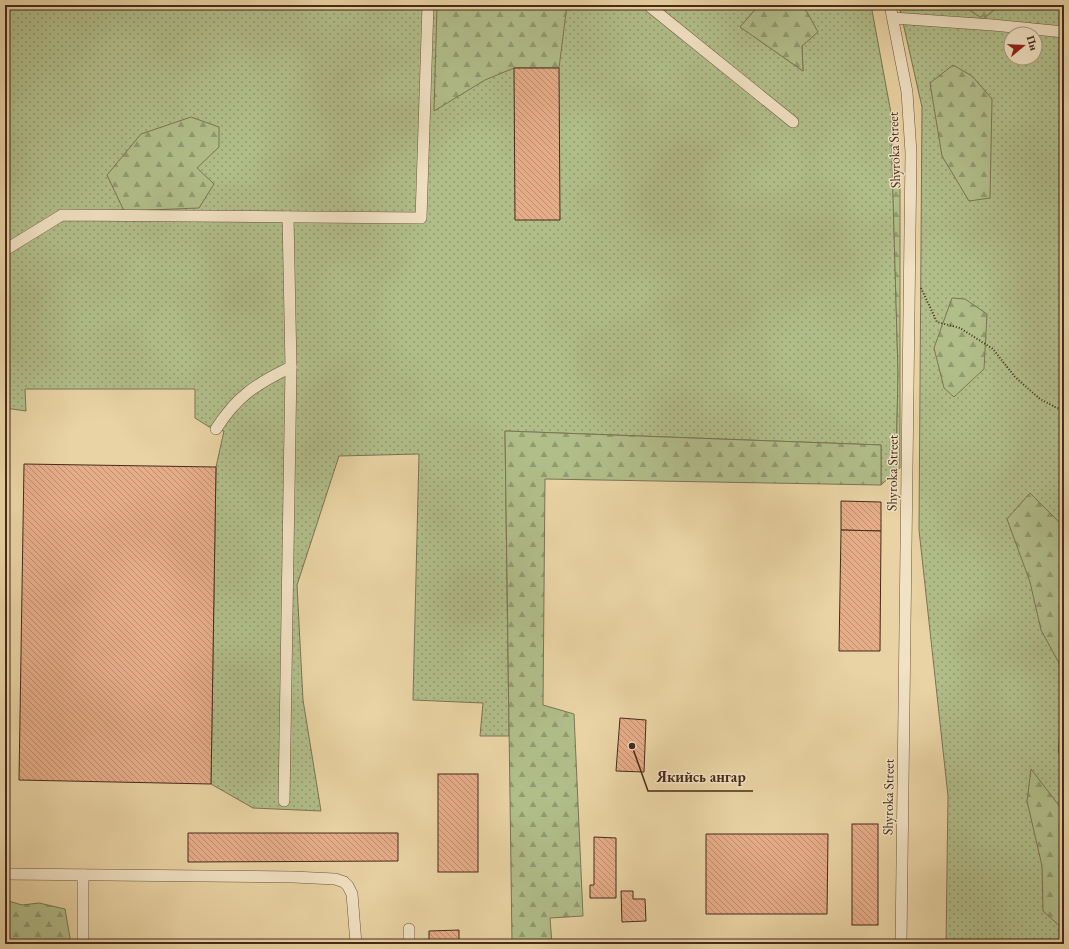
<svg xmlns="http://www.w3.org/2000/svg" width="1069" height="949" viewBox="0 0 1069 949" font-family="'EB Garamond',serif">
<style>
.grass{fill:url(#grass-dots);stroke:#7c7452;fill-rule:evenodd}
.forest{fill:url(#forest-firs);stroke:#7c7452}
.building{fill:url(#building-back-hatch);stroke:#462b1a}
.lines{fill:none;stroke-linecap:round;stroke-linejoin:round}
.minor-casing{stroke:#6f553c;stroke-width:12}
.path{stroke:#462b1a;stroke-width:2;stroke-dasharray:1 2;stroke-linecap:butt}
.minor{stroke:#f1e2c4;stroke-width:11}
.labels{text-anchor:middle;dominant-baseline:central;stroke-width:3;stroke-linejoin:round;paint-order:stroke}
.street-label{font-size:14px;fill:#462b1a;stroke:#f1e2c4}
.leader{fill:none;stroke:#462b1a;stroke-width:1.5}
.callout-dot{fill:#462b1a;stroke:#f1e2c4;stroke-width:1.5}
.callout-label{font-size:15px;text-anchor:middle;font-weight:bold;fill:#462b1a;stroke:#f1e2c4;stroke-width:3;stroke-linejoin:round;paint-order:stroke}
</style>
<defs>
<pattern id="grass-dots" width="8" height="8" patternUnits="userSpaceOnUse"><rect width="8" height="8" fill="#b1be8a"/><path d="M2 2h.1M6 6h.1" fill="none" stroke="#929b70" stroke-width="1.8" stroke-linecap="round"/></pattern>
<pattern id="forest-firs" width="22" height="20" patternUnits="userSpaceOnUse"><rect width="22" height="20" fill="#b1be8a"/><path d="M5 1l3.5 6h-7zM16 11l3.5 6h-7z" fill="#929b70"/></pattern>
<pattern id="building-back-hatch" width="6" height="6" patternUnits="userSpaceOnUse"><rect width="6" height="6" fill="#e6ad89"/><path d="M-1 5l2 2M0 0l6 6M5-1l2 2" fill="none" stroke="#bc8d6f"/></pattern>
</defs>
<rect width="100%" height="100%" fill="#e9d3a4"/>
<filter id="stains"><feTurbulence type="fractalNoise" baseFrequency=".005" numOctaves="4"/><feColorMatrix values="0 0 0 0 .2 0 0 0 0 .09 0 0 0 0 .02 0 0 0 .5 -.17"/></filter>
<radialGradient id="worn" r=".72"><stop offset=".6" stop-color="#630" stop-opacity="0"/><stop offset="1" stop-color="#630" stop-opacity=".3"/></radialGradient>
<!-- grass -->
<g class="grass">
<polygon points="5,5 759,5 741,27 803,71 802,46 807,12 800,5 871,5 891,113 898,373 896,471 881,485 881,445 505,431 509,736 480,736 483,703 413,700 419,454 339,456 297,585 303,700 321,811 253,808 211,784 216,467 224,431 211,428 195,418 195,389 25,389 26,411 5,408"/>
<path d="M899,5h165v939h-118l2,-148 -29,-266 3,-423zM1011,34h24v24h-24z"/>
</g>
<!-- forest -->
<g class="forest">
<polygon points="437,5 567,5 559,68 514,68 485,80 434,111"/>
<polygon points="759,5 800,5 807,12 818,32 802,46 803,71 740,27"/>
<polygon points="962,5 1000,5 983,19"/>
<polygon points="953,65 972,76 992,99 990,198 969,201 942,156 930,83"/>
<polygon points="191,117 219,127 219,147 197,168 214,184 199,208 124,211 107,175 141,134"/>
<polygon points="892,161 900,174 900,468 896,471 898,373"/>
<polygon points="952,298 965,299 987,314 984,369 954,397 944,388 934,348"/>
<polygon points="505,431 881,445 881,485 545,479 543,705 574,714 583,916 550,918 552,944 512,944"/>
<polygon points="1030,493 1064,527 1064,680 1059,663 1041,630 1030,582 1007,519"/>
<polygon points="1064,715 1064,757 1058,752 1061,725"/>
<polygon points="1031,769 1064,812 1064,930 1043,911 1042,866 1027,801"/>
<polygon points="5,900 22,905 39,903 65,909 71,944 5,944"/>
</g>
<!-- building -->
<g class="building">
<polygon points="514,68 559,68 560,220 515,220"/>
<polygon points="24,464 216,467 211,784 19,780"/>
<polygon points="841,501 881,502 881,531 841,530"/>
<polygon points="841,530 881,531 880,651 839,651"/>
<polygon points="620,718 646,720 644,772 616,771"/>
<rect x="438" y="774" width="40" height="98"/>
<rect x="852" y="824" width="26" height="101"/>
<polygon points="188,833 398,833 398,861 188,862"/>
<polygon points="706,834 828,834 827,914 706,914"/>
<polygon points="594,837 616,838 616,898 590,898 590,885 594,885"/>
<polygon points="621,891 633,891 633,899 645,899 646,921 622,922"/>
<polygon points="459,930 459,944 429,944 429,931"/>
</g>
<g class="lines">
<!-- minor casing -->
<g class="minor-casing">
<g id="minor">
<polyline points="648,5 793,122"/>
<polyline points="890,5 907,92 911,153 901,944"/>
<polyline points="893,18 993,25 1064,32"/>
<polyline points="5,250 62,215 421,218 428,5"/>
<path d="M216,429c21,-33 40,-45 75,-62"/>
<polyline points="284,801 291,367 288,217"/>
<polyline points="5,874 293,877 335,879 344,882 348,886 352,894 356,944"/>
<polyline points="409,929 409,944"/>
<polyline points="83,944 83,875"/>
</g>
</g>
<!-- path -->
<polyline class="path" points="921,288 937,322 960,328 993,349 1015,377 1040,399 1057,408 1064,409"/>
<!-- minor -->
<use href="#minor" class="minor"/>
</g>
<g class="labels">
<!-- street labels -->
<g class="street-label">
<text transform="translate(894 150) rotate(-92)">Shyroka Street</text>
<text transform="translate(892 473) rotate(-89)">Shyroka Street</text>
<text transform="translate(888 797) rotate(-89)">Shyroka Street</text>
</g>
</g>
<!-- callouts -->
<path class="leader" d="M632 746L648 791H753"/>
<circle class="callout-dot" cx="632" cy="746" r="4"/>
<g class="callout-label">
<text x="701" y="782">Якийсь ангар</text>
</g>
<!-- margin -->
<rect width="1069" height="949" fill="none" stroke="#e9d3a4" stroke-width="20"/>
<rect x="6" y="6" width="1057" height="937" fill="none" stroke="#462b1a" stroke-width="2"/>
<rect x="10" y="10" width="1049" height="929" fill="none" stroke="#462b1a"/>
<!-- north arrow -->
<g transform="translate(1023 46) rotate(72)"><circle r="19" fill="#f1e2c4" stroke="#ad9980"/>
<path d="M0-3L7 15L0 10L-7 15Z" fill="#8f2418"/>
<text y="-6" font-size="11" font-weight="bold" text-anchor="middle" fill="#462b1a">Пн</text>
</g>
<rect width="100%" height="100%" filter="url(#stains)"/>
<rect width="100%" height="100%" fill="url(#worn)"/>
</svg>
